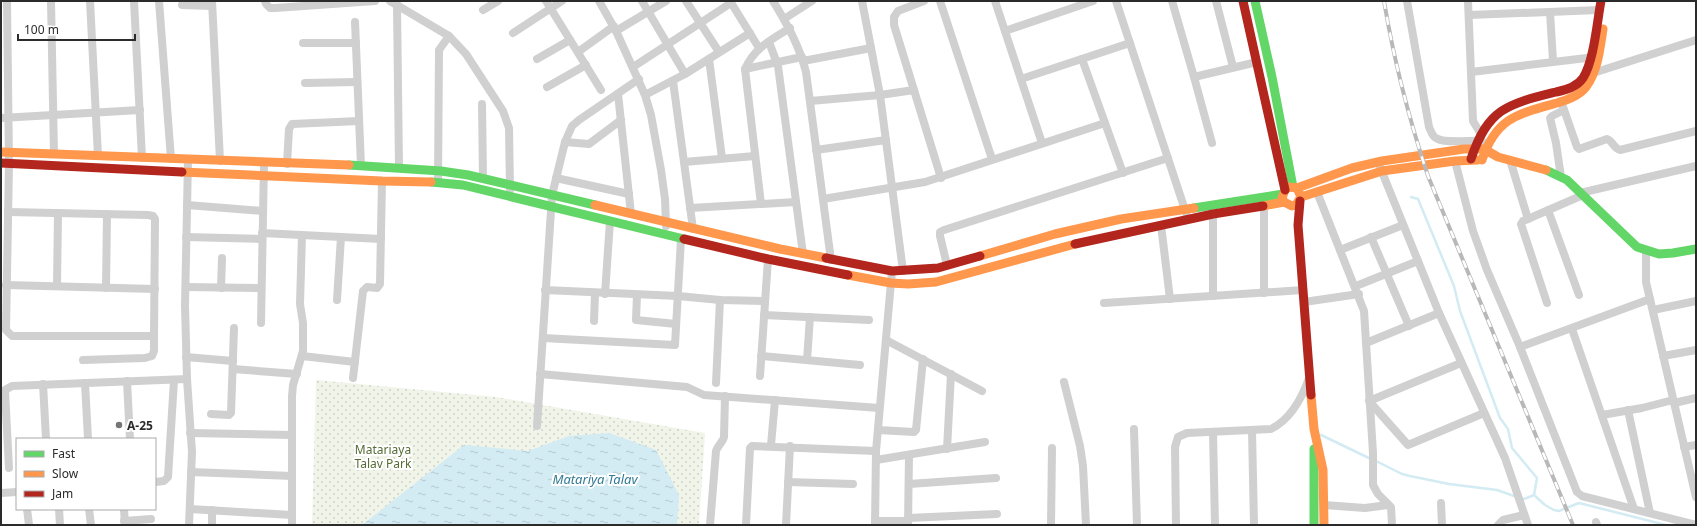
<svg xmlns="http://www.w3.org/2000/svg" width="1697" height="526" viewBox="0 0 1697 526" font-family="'Noto Sans',sans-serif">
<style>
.park{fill:url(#park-dots)}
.water{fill:url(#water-ripples)}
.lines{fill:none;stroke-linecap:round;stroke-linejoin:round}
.stream{stroke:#d3ebf3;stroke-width:2.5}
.street{stroke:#d0d0d0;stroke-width:8}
.fast{stroke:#63d668;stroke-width:9}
.slow{stroke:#ff974d;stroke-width:9}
.jam{stroke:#b3261e;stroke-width:9}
.rail-casing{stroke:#b8b8b8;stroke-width:4}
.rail{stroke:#fff;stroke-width:2.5;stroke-dasharray:8;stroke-linecap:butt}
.poi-dot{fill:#757575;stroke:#fff;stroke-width:1.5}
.labels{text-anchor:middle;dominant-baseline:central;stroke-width:4;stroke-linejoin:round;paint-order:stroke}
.poi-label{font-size:12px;font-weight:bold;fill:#2b2b2b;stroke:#fff;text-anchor:start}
.park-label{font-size:12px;fill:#556b35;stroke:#fff}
.water-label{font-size:13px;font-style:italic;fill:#337b94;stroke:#fff}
</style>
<defs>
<pattern id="park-dots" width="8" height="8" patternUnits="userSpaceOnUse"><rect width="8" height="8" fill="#f0f4e9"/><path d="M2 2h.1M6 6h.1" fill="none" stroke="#ced1c8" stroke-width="1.8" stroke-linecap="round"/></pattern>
<pattern id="water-ripples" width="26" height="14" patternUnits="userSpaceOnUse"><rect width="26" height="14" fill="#d3ebf3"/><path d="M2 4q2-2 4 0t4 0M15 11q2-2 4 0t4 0" fill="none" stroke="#b5cad0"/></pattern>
</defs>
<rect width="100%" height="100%" fill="#fff"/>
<!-- park -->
<polygon class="park" points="316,380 496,397 705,433 699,525 312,525"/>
<!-- water -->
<polygon class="water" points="609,433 656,450 679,495 677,525 362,525 464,445 528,451 569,436"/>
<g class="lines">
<!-- stream -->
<g class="stream">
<polyline points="1411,197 1418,199 1454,286 1460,311 1500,418 1508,429 1512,448 1537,478 1534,495 1545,505 1554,510 1559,511 1579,503 1666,525"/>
<polyline points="1321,435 1371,459"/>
<polyline points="1376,461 1402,474 1410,476 1449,484 1497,490 1517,497"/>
<polyline points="1522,498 1524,499 1534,495"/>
</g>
<!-- street -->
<g class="street">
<polyline points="7,1 9,163 6,330 12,336 154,336"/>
<polyline points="51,1 54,154"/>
<polyline points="90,1 98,156"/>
<polyline points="134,1 142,158"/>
<polyline points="159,1 171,159"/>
<polyline points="212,1 220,161"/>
<polyline points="265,1 266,4 270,8 275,8 375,1"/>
<polyline points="390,1 449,36 466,54 503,111 509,128 510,190"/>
<polyline points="546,1 601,90"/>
<polyline points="599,1 616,31 645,95 651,115 661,170 665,199 666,226"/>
<polyline points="642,1 685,74"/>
<polyline points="686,1 719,52"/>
<polyline points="730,1 759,48"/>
<path d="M773,1c14,23 26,44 33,71l25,188"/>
<polyline points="862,1 880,95 903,271"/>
<polyline points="924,1 898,11 894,17 894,25 941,178"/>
<polyline points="940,1 992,159"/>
<polyline points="995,1 1042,143"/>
<polyline points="1116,1 1186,213"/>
<polyline points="1172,1 1194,77 1212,143"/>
<polyline points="1216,1 1233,67"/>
<path d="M1407,1l22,126c2,4 3,9 7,11 8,6 35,2 46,3"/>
<polyline points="1468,1 1473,121 1479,131 1482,133"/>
<polyline points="397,4 399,168"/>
<polyline points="182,5 212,6"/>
<polyline points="483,10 498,1"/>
<polyline points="1550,12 1553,61"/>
<polyline points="1469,15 1599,10"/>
<polyline points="784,19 812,1"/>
<polyline points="355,22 361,166"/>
<polyline points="616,31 666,1"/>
<polyline points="1005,31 1093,1"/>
<polyline points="513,33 562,1"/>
<polyline points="769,42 778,66 803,254"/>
<polyline points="303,43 356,43"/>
<polyline points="578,52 614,26"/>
<polyline points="537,59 570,40"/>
<polyline points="709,59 722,158"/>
<polyline points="1082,59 1123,173"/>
<polyline points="803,61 871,48"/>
<polyline points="633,67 731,3"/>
<polyline points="745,69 802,57"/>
<polyline points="1471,72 1595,57"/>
<polyline points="1590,74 1696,40"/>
<polyline points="1194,77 1257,62"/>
<polyline points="1021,79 1130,43"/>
<polyline points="673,81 693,229"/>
<polyline points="305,83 357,82"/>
<polyline points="547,87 586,65"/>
<polyline points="618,94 631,214"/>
<polyline points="645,95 685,74 750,33"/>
<polyline points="810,101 880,95 914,90"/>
<path d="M1561,101l16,46 2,2 28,-10c6,2 6,9 13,11l76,-19"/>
<polyline points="482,104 483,178"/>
<polyline points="1,118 140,110"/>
<polyline points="565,142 589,144 621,120"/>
<polyline points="816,150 886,140"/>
<polyline points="188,160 185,306 187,379 192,452 189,525"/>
<polyline points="1510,160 1528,219"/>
<polyline points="1455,161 1473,231 1487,270 1520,347 1577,492 1582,496 1696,525"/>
<polyline points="684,162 755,156"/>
<polyline points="287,164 289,129 292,124 359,121"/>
<polyline points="1380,167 1439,313 1505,458 1528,525"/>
<polyline points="1561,177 1556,143 1550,118 1552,116 1564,110"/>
<polyline points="556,178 629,194"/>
<polyline points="438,183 439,50 449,36"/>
<polyline points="1317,192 1364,311 1373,453 1373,485 1378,494 1391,507 1392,525"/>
<polyline points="1580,193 1696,166"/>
<polyline points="823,199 925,182 1105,123"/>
<path d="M761,204l-16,-135c9,-21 26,-29 45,-41"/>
<polyline points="187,205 263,211"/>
<polyline points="690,208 796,202"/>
<polyline points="1548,210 1579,295"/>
<polyline points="8,212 148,215 153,216 155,219 154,336 154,351 152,356 145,358 83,360"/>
<polyline points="1213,214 1213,296"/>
<polyline points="1161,225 1170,299"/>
<polyline points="262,233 381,239"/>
<polyline points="186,237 262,239"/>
<polyline points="1371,237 1409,326"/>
<polyline points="1340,250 1403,225"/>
<polyline points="1646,251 1646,282 1696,497"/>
<polyline points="947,265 940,236 940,232 944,230 1168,158"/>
<polyline points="6,285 155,289"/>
<polyline points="57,286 58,213"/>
<polyline points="1356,286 1418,261"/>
<polyline points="186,287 261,288"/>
<polyline points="106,288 107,214"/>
<polyline points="221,288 222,258"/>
<polyline points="545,290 678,296 720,300 765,301"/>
<polyline points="1264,293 1264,206"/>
<polyline points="605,294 610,221"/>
<polyline points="637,295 636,320 676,324"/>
<polyline points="337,300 341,237"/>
<polyline points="1304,302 1359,294"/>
<polyline points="1104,303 1303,290"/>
<polyline points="1547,303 1521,224 1523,221 1583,195"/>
<polyline points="1653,310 1696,301"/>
<polyline points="764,315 869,320"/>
<polyline points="594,321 595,293"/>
<polyline points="261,323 264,163"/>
<polyline points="1572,329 1634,509"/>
<polyline points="543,338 675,345 681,239"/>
<polyline points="886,340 982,391"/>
<polyline points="1366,343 1439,313"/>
<polyline points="1520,347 1650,299"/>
<polyline points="302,356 355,362"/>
<polyline points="761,356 860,365"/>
<polyline points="1663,356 1696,350"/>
<polyline points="186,357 233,361"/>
<polyline points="807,360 810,317"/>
<polyline points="1461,363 1369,401 1408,445 1484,413"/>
<polyline points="233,369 297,374"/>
<polyline points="540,374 687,387 704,395 879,408"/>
<polyline points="760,376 768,259"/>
<polyline points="353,378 363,291 367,287 377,288 380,284 382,181"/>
<polyline points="127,381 130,439"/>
<polyline points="1064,382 1080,446 1083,466 1086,525"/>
<polyline points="85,383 88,439"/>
<polyline points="716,383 720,300"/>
<polyline points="43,384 46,439"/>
<polyline points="5,391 9,468"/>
<polyline points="1,398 5,390 12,386 187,379"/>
<polyline points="1674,403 1696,398"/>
<polyline points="1628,410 1650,513"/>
<polyline points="211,414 229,415 231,413 234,328"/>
<polyline points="1602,415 1642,408 1673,400"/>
<polyline points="537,426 552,195 565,142 572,126 579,120 639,79"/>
<polyline points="1134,429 1137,525"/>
<polyline points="878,430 914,432 916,430 923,359"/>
<polyline points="1252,430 1254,525"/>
<polyline points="1213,432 1215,525"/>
<polyline points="190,433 292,435"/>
<polyline points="771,445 775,400"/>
<polyline points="1684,447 1696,445"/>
<polyline points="947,449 951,374"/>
<polyline points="876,460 985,442"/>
<polyline points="191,472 292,476"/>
<polyline points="155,482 164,481 168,477 174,380"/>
<polyline points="788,482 853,484"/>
<polyline points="909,484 996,478"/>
<polyline points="1,493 17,492"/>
<polyline points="1441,503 1442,525"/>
<polyline points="1324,505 1365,508 1388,505"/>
<polyline points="27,509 29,525"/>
<polyline points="59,509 60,525"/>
<polyline points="89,509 91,525"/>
<polyline points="124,509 125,525"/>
<polyline points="190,509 292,515"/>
<polyline points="908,518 997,514"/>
<polyline points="124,521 151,519"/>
<polyline points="875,521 908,521"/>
<polyline points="1596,522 1597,525"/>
<polyline points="212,525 212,510"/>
<polyline points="292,525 292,396 293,385 303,351 303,323 300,304 302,235"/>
<path d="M710,525l6,-74c2,-6 7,-9 8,-14l1,-41"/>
<polyline points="746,525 750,448 752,446 876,451"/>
<polyline points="786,525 790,446"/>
<polyline points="875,525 876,451 892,271"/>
<polyline points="908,525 909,455"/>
<polyline points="1051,525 1052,448"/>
<path d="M1176,525l-1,-78 3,-10 9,-4 84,-4c20,-10 31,-31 38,-51"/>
<polyline points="1498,525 1503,520 1524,515"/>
</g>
<!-- fast -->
<g class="fast">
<polyline points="1255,1 1272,77 1293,187"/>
<polyline points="349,165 441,171 468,175 595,205"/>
<polyline points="1546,170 1567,180 1637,247 1659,254 1673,253 1696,249"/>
<polyline points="431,182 463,185 684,239"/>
<polyline points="1194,208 1283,194"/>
<polyline points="1314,449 1314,525"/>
</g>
<!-- slow -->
<g class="slow">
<polyline points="1,152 349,165"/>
<path d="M1482,160c14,-42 35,-46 75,-57 10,-3 22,-7 29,-16 12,-16 14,-39 17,-58"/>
<polyline points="182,172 382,181 431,182"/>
<polyline points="1297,188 1352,168 1382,161 1464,149 1484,149 1498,157 1546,170"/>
<polyline points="1301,197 1382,171 1455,161 1478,160"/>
<polyline points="595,205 780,249 826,258"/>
<polyline points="1263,206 1284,202 1292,206 1296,205 1301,197 1297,188 1289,187 1285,190 1282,198 1284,202"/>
<polyline points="980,256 1055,234 1121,219 1194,208"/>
<polyline points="848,275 891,283 908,284 936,282 1075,244"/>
<polyline points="1311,395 1314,429 1323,470 1324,525"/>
</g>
<!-- jam -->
<g class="jam">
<polyline points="1243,1 1285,190"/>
<path d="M1471,159c17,-51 37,-55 85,-67 10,-2 21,-5 27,-14 11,-17 14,-56 18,-77"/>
<polyline points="1,163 182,172"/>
<polyline points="1300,201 1298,225 1311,395"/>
<polyline points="684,239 768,259 848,275"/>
<polyline points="1075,244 1213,214 1263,206"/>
<polyline points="826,258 892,271 938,268 980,256"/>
</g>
<!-- rail casing -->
<g class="rail-casing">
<path id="rail" d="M1384,1c10,60 25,118 44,175l145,349"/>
</g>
<!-- rail -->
<use href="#rail" class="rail"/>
</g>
<!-- markers -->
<circle class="poi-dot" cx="119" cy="425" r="4"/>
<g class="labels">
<!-- poi labels -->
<g class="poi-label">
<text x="127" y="425">A-25</text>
</g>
<!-- park labels -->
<g class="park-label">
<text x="383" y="449">Matariaya<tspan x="383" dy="14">Talav Park</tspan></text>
</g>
<!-- water labels -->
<g class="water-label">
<text x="595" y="479">Matariya Talav</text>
</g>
</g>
<!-- border -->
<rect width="1697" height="526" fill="none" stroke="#2b2b2b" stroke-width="4"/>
<!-- legend -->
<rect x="16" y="438" width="140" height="72" fill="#ffffff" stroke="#aaaaaa"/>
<rect x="24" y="451" width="20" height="6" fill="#63d668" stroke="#aaaaaa"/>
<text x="52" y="458" font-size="12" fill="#2b2b2b">Fast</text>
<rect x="24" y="471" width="20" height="6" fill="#ff974d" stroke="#aaaaaa"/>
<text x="52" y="478" font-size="12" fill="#2b2b2b">Slow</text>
<rect x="24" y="491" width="20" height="6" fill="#b3261e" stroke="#aaaaaa"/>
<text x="52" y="498" font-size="12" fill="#2b2b2b">Jam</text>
<!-- scale -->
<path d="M18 34v6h117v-6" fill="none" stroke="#2b2b2b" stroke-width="2"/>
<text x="24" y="34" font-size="12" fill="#2b2b2b" stroke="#ffffff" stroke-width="3" paint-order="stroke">100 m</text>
</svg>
